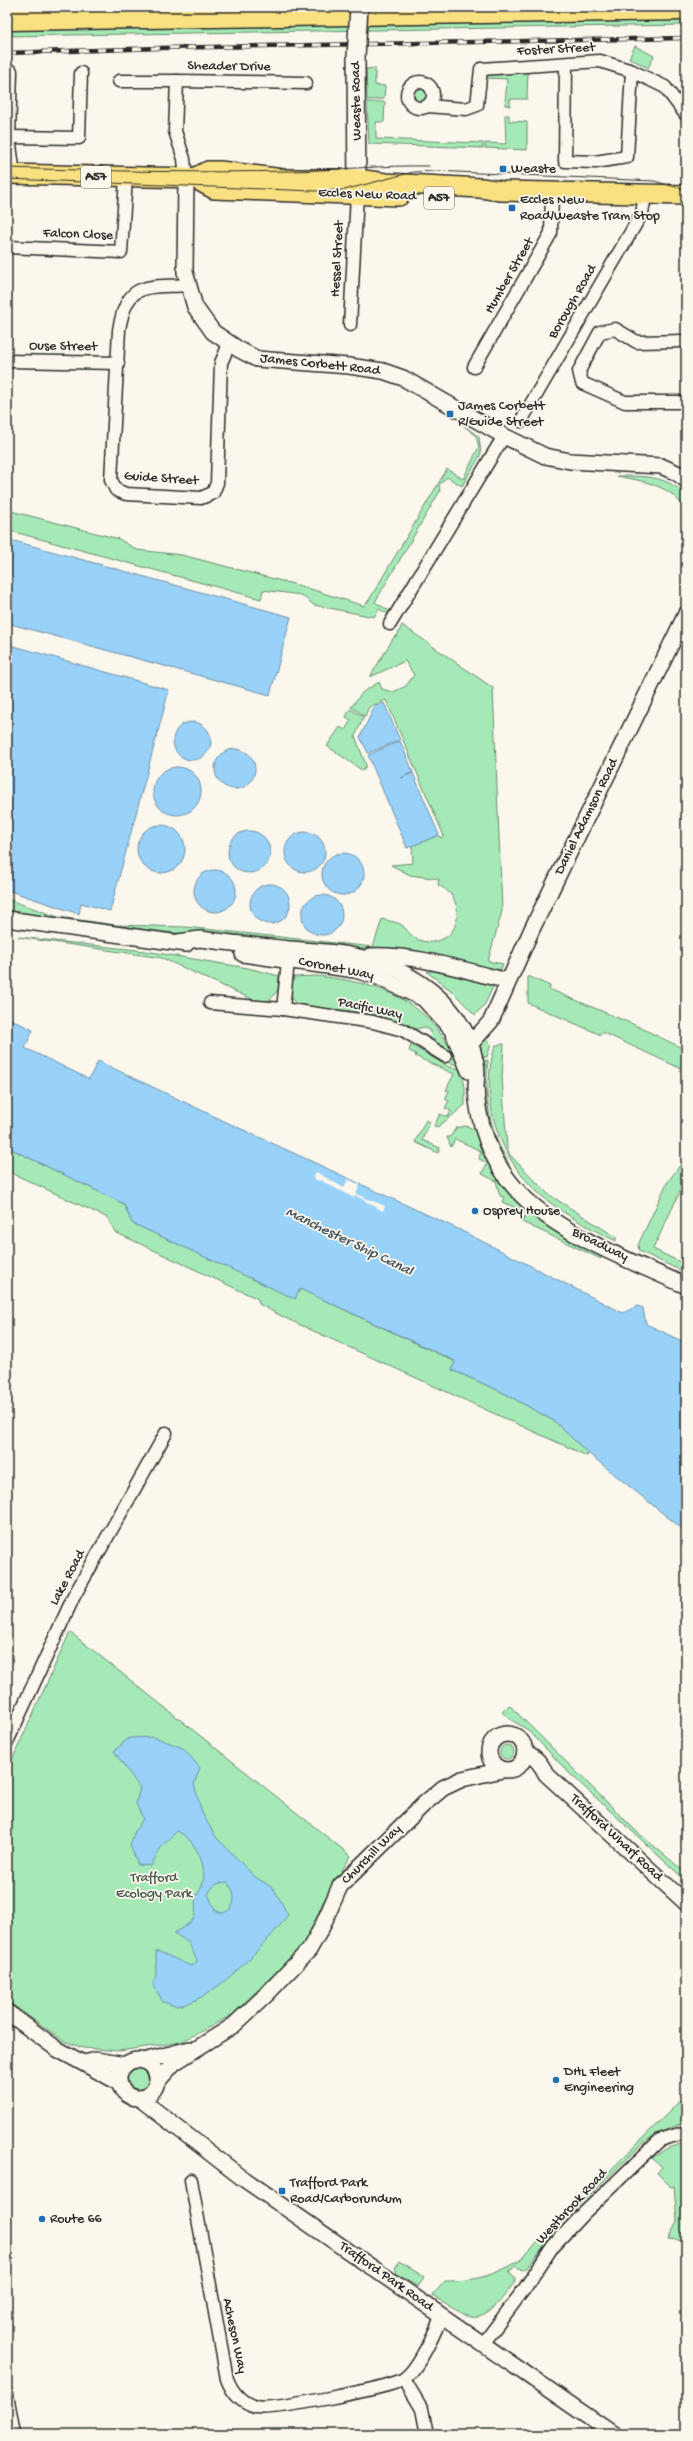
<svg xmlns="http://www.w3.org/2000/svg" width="693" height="2441" viewBox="0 0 693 2441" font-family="'Gochi Hand',sans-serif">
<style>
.green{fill:#a5eab6;stroke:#688a70}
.water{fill:#99d2f9;stroke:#6d8fa7;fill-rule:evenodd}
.pier{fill:#fbf7ec}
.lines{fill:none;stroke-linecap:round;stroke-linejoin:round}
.minor-casing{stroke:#2b2b2b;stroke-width:15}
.tertiary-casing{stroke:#2b2b2b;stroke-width:18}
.secondary-casing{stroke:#2b2b2b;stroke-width:20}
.primary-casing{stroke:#2b2b2b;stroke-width:22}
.motorway-casing{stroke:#2b2b2b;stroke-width:25}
.minor{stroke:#fbf7ec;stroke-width:12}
.tertiary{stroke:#fbf7ec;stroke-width:15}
.secondary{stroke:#fbf7ec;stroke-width:17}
.primary{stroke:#f9e181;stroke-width:19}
.motorway{stroke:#f9e181;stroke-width:22}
.tram{stroke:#2b2b2b;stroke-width:1}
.rail-casing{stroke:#2b2b2b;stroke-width:4.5}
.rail{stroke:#fbf7ec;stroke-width:3;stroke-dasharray:9;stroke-linecap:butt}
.secondary-bridge-casing{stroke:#2b2b2b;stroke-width:20;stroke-linecap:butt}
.secondary-bridge{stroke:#fbf7ec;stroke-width:17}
.poi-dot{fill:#1f6fb2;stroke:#fbf7ec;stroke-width:1.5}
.labels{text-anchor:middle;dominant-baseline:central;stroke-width:3.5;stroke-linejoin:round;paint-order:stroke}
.shield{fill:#fbf7ec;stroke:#696865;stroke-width:1}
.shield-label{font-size:13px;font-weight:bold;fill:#2b2b2b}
.street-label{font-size:14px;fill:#2b2b2b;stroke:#fbf7ec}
.poi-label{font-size:14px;fill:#2b2b2b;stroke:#fbf7ec;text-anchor:start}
.park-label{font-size:14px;fill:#4a5b4e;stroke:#fbf7ec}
.water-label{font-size:15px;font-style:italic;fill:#46555e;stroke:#fbf7ec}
</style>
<rect width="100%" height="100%" fill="#fbf7ec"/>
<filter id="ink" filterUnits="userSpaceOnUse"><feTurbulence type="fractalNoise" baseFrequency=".025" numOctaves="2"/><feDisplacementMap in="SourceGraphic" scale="8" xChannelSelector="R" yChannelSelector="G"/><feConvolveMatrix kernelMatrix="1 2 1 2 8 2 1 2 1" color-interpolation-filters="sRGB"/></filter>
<g filter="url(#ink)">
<!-- green -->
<g class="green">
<polygon points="686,20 686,25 7,36 7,30"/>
<polygon points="635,46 654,56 648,68 629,58"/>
<polygon points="375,68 375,85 385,86 384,99 367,100 366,69"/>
<polygon points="528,69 527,99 510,99 510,106 505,105 507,79 485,78 486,71"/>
<circle cx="420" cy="96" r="7"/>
<polygon points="367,102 385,102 384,122 376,122 376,139 483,143 483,148 369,144"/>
<polygon points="505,115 509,115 509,121 527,122 527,150 485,148 485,143 506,144"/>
<polygon points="463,425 479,437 481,454 462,486 447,477 439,485 440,491 375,602 388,610 390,615 379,609 374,617 314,605 301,595 263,590 261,599 7,530 7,510 119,539 137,550 182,555 301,586 364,606 369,600 447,469 463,479 479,447 476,436"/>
<path d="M617,476c27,0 48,-1 69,19v17c-12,-27 -44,-31 -69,-36z"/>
<path d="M402,625l91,63 9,223 -14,50 15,3 -2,5 -7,2 -121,-21 -208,-18 -158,-20v-13l51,18 58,8 70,2 187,20 9,-28c6,2 17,3 21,7 7,8 12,15 25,16 34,1 40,-44 10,-57l1,-6 -29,-4 -19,-10 22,-2 -1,-17 27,-11 1,3 4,-2 -58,-136 -17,7 -4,9 -14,-9 12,-15 16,-10 3,7 11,3 13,-6 8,-11 -9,-14 -35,16 24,-40 3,-1z"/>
<polygon points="350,709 364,717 355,736 366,765 363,771 327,746 340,727 345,730 351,720 346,717"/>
<polygon points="18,937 145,951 248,968 279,976 278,990 270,1000 258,1002 162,958"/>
<polygon points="439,969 494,985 485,1004 475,1015 453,992 427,972"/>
<path d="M317,976c65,7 114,25 141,89l-12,-3 -16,-23 1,-8 -7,-4 -12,3c-32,-20 -77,-20 -114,-24 -9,-8 -8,-18 -5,-29z"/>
<polygon points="528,976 550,986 549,989 635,1025 686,1050 686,1071 602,1032 601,1035 528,1003"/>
<polygon points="484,1037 491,1044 487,1057 479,1058 479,1047"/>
<path d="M504,1044l-2,33 5,71 3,7 38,39 68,43v4c-59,-29 -105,-56 -123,-124 -5,-23 -6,-50 3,-72z"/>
<polygon points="411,1045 449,1067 461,1069 465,1087 465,1105 438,1127 434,1126 440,1114 448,1117 451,1111 445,1108 449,1101 445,1099 449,1091 446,1090 454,1074 415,1056 416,1054 409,1051"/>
<path d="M488,1060c-3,28 -1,53 9,80 2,7 13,22 12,27 -20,-33 -24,-67 -30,-104z"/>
<polygon points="426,1120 430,1122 422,1140 440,1148 438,1153 415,1142"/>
<polygon points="466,1126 476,1130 486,1156 600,1255 601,1259 522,1222 527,1213 502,1202 504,1197 500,1196 496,1181 482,1174 487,1163 479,1159 481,1151 455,1139 451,1147 447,1137 450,1137 456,1128"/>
<polygon points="7,1147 124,1204 132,1223 295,1298 300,1289 456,1362 452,1370 502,1392 554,1421 588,1453 587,1456 283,1317 259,1304 258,1299 115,1232 108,1218 7,1171"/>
<polygon points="686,1157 686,1179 653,1249 686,1265 686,1273 639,1251 638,1245 667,1183"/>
<polygon points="70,1632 351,1856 323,1902 305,1944 232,2015 181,2042 119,2051 83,2048 64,2041 7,2001 7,1771"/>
<polygon points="509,1705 636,1831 686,1873 686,1881 568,1772 528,1730 508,1718 502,1712"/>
<circle cx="507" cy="1752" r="7"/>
<circle cx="138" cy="2079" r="12"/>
<path d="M686,2095v26l-34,16 -10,7 -80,78 -34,45 -6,3 -7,-4 -6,7 6,5v4c-10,12 -26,39 -44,35l-39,-21 13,-15c28,1 50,-6 74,-20z"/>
<polygon points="686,2142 686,2241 668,2239 677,2222 674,2186 671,2187 657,2173 662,2167 652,2158 666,2149"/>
<polygon points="399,2261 424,2277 418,2287 397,2274 395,2267"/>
</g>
<!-- water -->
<g class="water">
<polygon points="7,539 291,617 270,695 7,623"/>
<polygon points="7,644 169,690 110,911 81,903 79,914 7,890"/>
<polygon points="384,703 400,740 368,753 360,737 375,706"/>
<circle cx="192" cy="741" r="19"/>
<polygon points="400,741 413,772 401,778 413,773 439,835 407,848 368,755"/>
<circle cx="235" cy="769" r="20"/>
<circle cx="177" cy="791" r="24"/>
<circle cx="161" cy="849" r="24"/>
<circle cx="249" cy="852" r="21"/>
<circle cx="305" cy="852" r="20"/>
<circle cx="343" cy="874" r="21"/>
<circle cx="215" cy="891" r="21"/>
<circle cx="270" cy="904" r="20"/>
<circle cx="322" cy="915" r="20"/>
<polygon points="7,1017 33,1030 25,1048 89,1079 98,1061 222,1120 458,1229 623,1313 637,1306 643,1308 646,1324 686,1343 686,1532 588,1453 554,1421 502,1392 452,1370 455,1361 300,1289 295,1299 132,1223 124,1204 7,1147"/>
<path d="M154,1737l29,11 17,20 -6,16 8,29 14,24 38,39 20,13 14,26c-21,28 -75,86 -110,91 -5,0 -11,-3 -15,-4l-10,-18 3,-9v-24c11,3 23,11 36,15l5,-5 -8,-18 -15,-10c6,-4 16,-9 20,-15 3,-7 0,-14 2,-21 2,-5 6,-9 7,-14 4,-19 -8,-44 -26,-52l-17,18 -9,17 -13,-1 -8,-20 5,-14 8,-12 -7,-16 4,-15 -26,-37 15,-13zM227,1882c9,9 11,28 -5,31l-7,-3 -7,-16c5,-9 9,-11 19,-12z"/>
</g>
<!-- pier -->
<polygon class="pier" points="316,1172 344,1188 348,1179 360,1185 356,1194 385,1206 383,1211 355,1195 354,1198 320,1180 319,1181 313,1178"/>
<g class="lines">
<!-- minor casing -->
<g class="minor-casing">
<g id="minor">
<polyline points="566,64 565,161 595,162 627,157 632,71"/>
<polyline points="11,71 9,137 14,175"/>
<polyline points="119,81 177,81"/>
<circle cx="420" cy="95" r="13"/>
<polyline points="427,106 466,109 477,105 481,69 600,61 632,71 665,87 686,115"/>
<polyline points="9,137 79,138 81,73"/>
<polyline points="186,178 184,159 175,131 177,81 306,83"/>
<polyline points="7,247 121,252 126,178"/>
<path d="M188,285c-42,3 -61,-5 -69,45l-8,150 5,10 10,4 75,4 12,-5 4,-10 4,-120 8,-19"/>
<polyline points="350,325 357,195"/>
<polyline points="686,341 637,342 615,329 600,332 579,371 582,383 625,402 686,402"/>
<polyline points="7,361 118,363"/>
<polyline points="474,367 551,233 552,193"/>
<polyline points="521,421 642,213 645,196"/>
<polyline points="390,624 504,436"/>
<polyline points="210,1003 283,1009 373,1022 403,1030 445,1056"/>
<polyline points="283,1009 289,952"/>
<polyline points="7,1742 74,1596 166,1433"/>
<path d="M191,2180l36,199c5,13 14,24 29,28 16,4 130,-19 146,-27 14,-7 35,-50 39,-65"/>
<polyline points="483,2344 525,2288 553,2246 584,2213 660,2140 686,2132"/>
<polyline points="404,2379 422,2409 427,2434"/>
<polyline points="7,2394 14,2434"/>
</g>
</g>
<!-- tertiary casing -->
<g class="tertiary-casing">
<g id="tertiary">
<polyline points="186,178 185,272 195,307 213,332 238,349 257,359 349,366 383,371 403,378 504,436 545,456 570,461 661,466 677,473 686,480"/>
<polyline points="7,919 186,944"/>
<path d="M178,942l22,-3c29,4 59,7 89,10 22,2 44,2 66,7 56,12 110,48 121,108 2,8 0,15 0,23 1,35 15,74 39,101 39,45 117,73 171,98"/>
<polyline points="243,954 355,970 378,977 424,999 452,1030 469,1071"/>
<path d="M370,956c47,-2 92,14 138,25"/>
<polyline points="462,1047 474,1040 491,1021 532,929 686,614"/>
<circle cx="507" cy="1752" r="18"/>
<path d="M525,1752c11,5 16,12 21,22l140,129"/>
<polyline points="7,2012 57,2049 118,2082"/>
<circle cx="138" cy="2079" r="19"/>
<polyline points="143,2061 190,2049"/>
<polyline points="85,2063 96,2060 125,2065"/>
<polyline points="157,2082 174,2063 234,2025 266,1995 309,1950 322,1927 340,1886 425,1803 443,1788 462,1779 502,1770"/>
<polyline points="139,2098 241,2177 613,2434"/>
</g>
</g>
<!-- secondary casing -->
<g class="secondary-casing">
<polyline id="secondary" points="356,57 357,193"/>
</g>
<!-- primary casing -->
<g class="primary-casing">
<g id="primary">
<polyline points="7,174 194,178 208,171 220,171 283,179 357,179 385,183 481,188 501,191 686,195"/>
<polyline points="194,178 214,189 399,196"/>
</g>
</g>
<!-- motorway casing -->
<g class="motorway-casing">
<polyline id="motorway" points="7,19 686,9"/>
</g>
<!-- minor -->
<use href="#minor" class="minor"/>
<!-- tertiary -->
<use href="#tertiary" class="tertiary"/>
<!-- secondary -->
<use href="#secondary" class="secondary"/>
<!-- primary -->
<use href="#primary" class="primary"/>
<!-- motorway -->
<use href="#motorway" class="motorway"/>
<!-- tram -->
<g class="tram">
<path d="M7,168c95,3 191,5 286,3 45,-1 91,-6 136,-5"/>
<polyline points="7,179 315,191 344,190 413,172 435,171 654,181 686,190"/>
</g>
<!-- rail casing -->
<g class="rail-casing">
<polyline id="rail" points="7,53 160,48 686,38"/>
</g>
<!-- rail -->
<use href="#rail" class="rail"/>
<!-- secondary-bridge casing -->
<g class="secondary-bridge-casing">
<polyline id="secondary-bridge" points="356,57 359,7"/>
</g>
<!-- secondary-bridge -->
<use href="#secondary-bridge" class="secondary-bridge"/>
</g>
</g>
<!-- markers -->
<g class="poi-dot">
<rect x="499" y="165" width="8" height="8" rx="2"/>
<rect x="508" y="204" width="8" height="8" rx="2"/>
<rect x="446" y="410" width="8" height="8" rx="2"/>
<circle cx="475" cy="1211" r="4"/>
<circle cx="556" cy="2080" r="4"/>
<rect x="278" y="2187" width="8" height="8" rx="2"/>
<circle cx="42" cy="2219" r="4"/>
</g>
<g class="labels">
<!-- shield labels -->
<g class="shield">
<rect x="81" y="166" width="30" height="22" rx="3"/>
<rect x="424" y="187" width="30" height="22" rx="3"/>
</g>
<g class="shield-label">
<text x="96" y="177">A57</text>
<text x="439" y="198">A57</text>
</g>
<!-- street labels -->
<g class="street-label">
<text transform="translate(556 50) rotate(-3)">Foster Street</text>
<text transform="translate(229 67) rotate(1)">Sheader Drive</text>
<text transform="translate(357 101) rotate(-91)">Weaste Road</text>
<text transform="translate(367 195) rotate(2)">Eccles New Road</text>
<text transform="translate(78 235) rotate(2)">Falcon Close</text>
<text transform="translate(338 259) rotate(-87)">Hessel Street</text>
<text transform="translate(510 276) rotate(-60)">Humber Street</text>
<text transform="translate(573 302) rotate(-60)">Borough Road</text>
<text transform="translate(63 347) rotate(1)">Ouse Street</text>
<text transform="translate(320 365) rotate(6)">James Corbett Road</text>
<text transform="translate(161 479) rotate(4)">Guide Street</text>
<text transform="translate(587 817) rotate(-64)">Daniel Adamson Road</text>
<text transform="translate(336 969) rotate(11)">Coronet Way</text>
<text transform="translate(370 1009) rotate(12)">Pacific Way</text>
<text transform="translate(600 1245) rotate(26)">Broadway</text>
<text transform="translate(68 1578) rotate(-62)">Lake Road</text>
<text transform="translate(616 1838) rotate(43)">Trafford Wharf Road</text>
<text transform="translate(372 1855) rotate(-45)">Churchill Way</text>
<text transform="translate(572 2207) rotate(-47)">Westbrook Road</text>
<text transform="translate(386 2277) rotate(35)">Trafford Park Road</text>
<text transform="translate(234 2336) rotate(78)">Acheson Way</text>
</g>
<!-- poi labels -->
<g class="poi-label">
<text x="511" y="169">Weaste</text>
<text x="520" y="200">Eccles New<tspan x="520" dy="16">Road/Weaste Tram Stop</tspan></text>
<text x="458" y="406">James Corbett<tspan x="458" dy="16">R/Guide Street</tspan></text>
<text x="483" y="1211">Osprey House</text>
<text x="564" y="2072">DHL Fleet<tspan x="564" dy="16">Engineering</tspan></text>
<text x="290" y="2183">Trafford Park<tspan x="290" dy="16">Road/Carborundum</tspan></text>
<text x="50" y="2219">Route 66</text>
</g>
<!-- park labels -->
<g class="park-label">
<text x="154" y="1878">Trafford<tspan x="154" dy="16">Ecology Park</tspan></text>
</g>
<!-- water labels -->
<g class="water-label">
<text transform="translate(349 1242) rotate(26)">Manchester Ship Canal</text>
</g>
</g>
<!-- margin -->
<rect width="693" height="2441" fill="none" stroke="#fbf7ec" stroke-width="24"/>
<rect x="12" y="12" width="669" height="2417" fill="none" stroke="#2b2b2b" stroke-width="1.5" filter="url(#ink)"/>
</svg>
